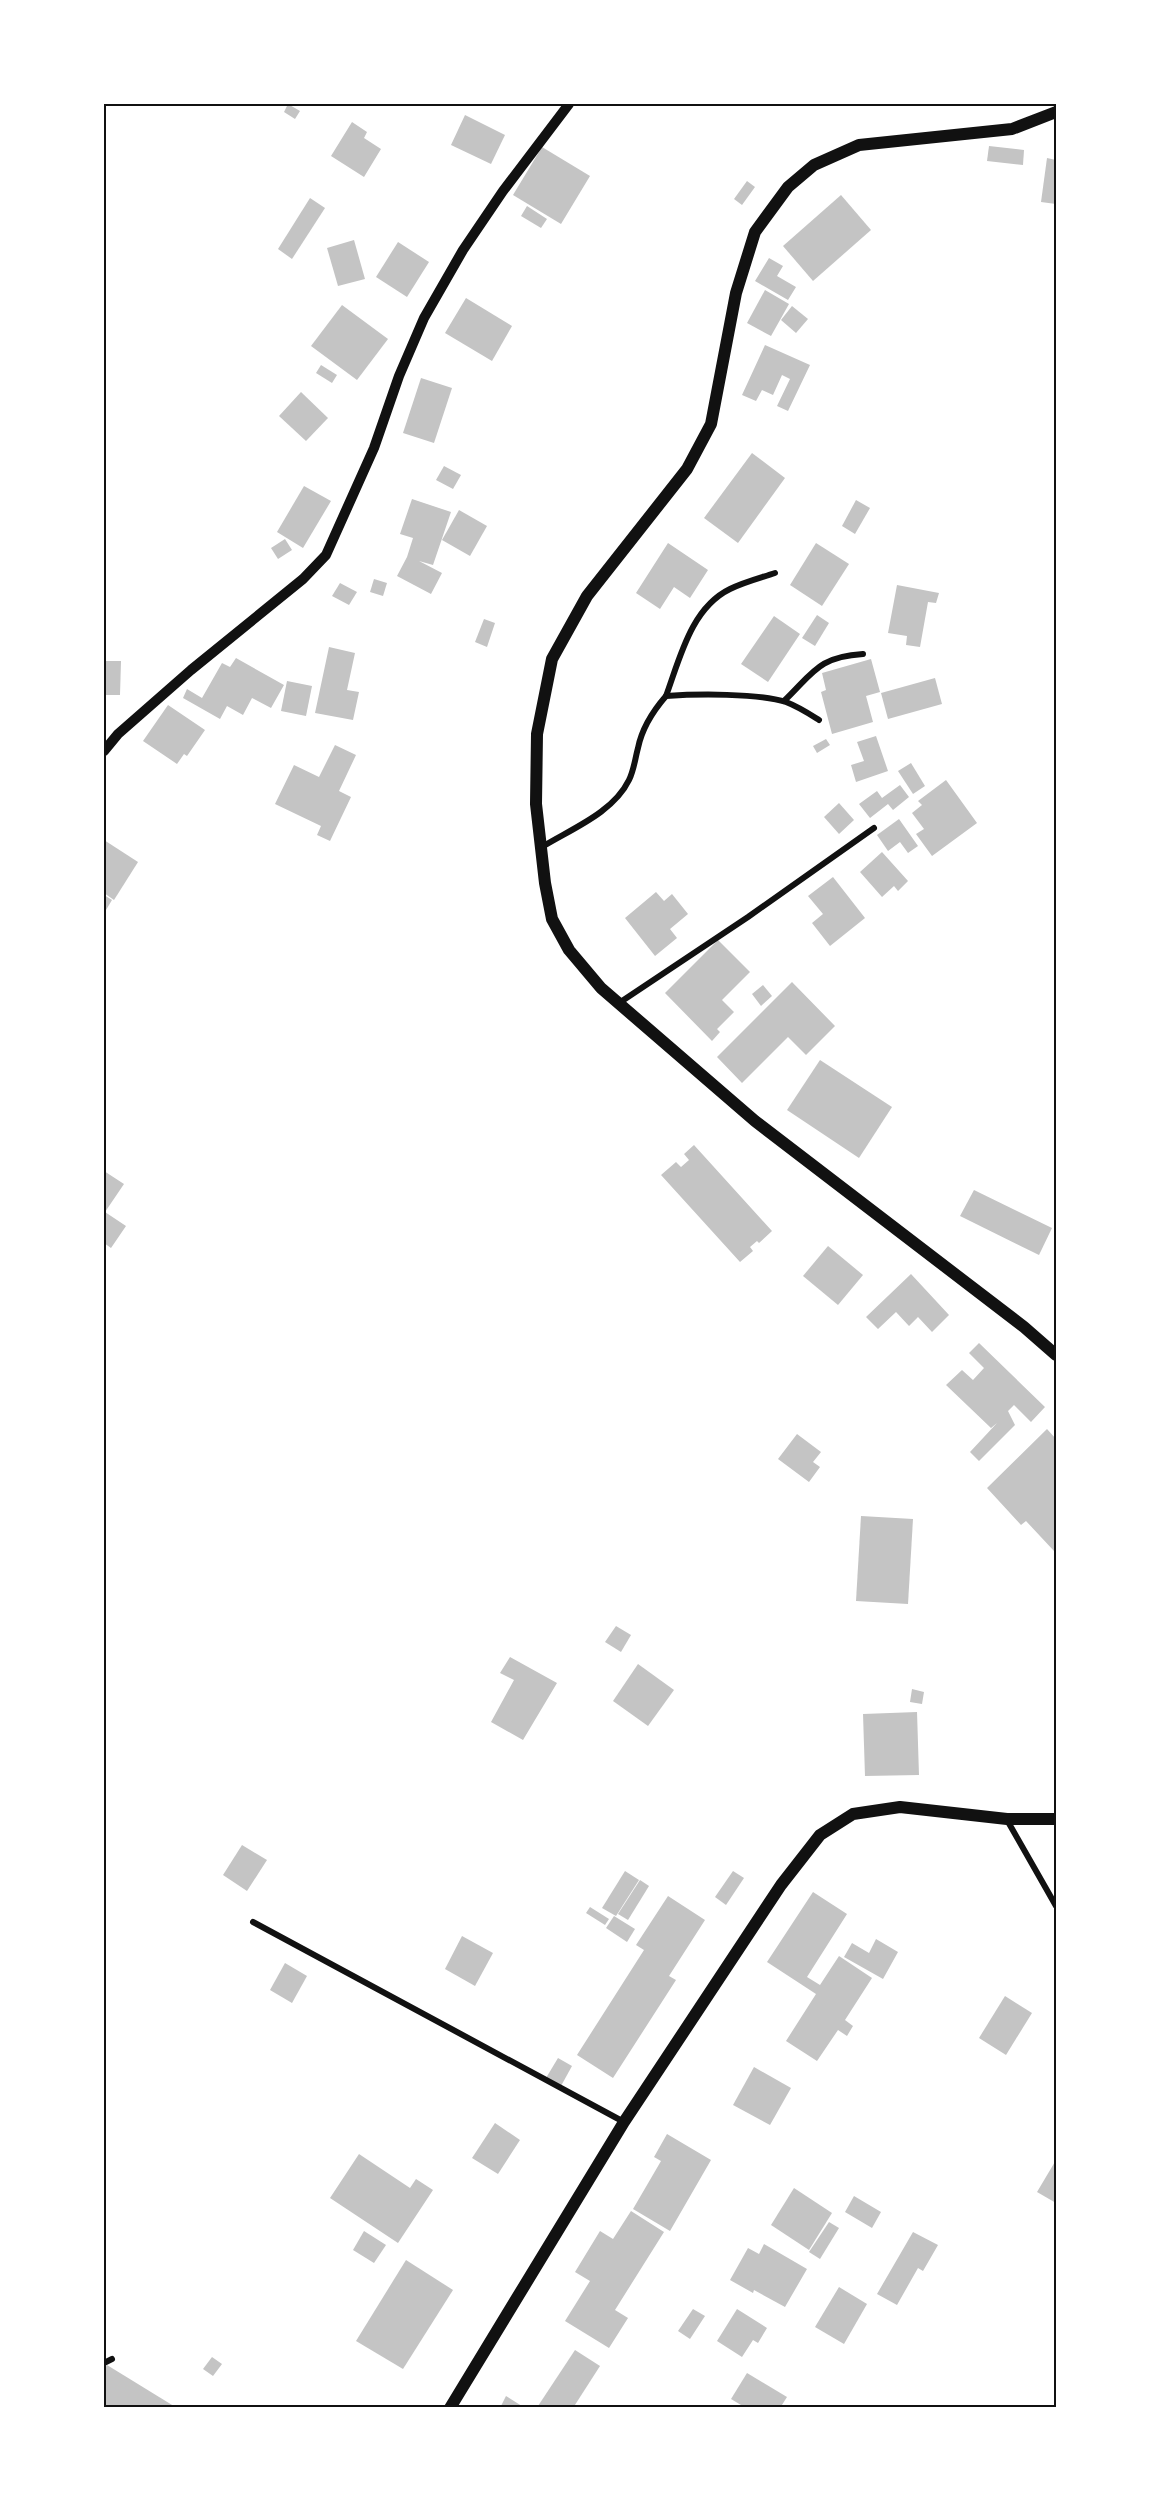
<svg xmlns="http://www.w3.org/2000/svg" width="1160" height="2511" viewBox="0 0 1160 2511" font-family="'Golos Text',sans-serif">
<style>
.building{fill:#c4c4c4}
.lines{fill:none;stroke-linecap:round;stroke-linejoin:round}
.minor{stroke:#111;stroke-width:6}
.tertiary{stroke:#111;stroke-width:10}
.secondary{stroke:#111;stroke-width:12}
.neatline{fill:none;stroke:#111;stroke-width:2}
</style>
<rect width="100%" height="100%" fill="#fff"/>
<!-- building -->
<g class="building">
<polygon points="288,104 300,111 295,119 284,112"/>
<polygon points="465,115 505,135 491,164 451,145"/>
<polygon points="352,122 367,132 364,138 381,149 364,177 331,156"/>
<polygon points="989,146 1024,150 1023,165 987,161"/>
<polygon points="542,147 590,176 561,224 513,195"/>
<polygon points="1047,158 1056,160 1056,204 1041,202"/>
<polygon points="747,181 755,187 742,205 734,199"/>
<polygon points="841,195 871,230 813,281 783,246"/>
<polygon points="310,198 325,208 292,259 278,249"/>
<polygon points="527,206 547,219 541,228 521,216"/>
<polygon points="354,240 365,279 338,286 327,248"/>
<polygon points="398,242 429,262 407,297 376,277"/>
<polygon points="769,258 783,266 777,276 796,287 788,300 755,281"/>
<polygon points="765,290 789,304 771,336 747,323"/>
<polygon points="466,298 512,326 492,361 445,333"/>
<polygon points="342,305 388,339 357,380 311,346"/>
<polygon points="792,306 808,319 796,333 781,320"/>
<polygon points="765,345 810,365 788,411 777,406 790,379 782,375 773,395 762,390 756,401 742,395"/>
<polygon points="321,365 337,375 332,383 316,373"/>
<polygon points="421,378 452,388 434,443 403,433"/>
<polygon points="301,392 328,418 306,441 279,416"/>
<polygon points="752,453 785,478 738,543 704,518"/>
<polygon points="444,466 461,475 453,489 436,480"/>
<polygon points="304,486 331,501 303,548 277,532"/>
<polygon points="412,499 451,512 433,565 419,561 442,573 431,594 397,576 407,557 413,538 400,534"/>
<polygon points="856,500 870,508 855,534 842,526"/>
<polygon points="459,510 487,526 470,556 442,540"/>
<polygon points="285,539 292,550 278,559 271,548"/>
<polygon points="668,543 708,570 690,598 674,587 660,609 636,593"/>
<polygon points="816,543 849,564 822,606 790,585"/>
<polygon points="374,579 387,583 383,596 370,592"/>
<polygon points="340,583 357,592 349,605 332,596"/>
<polygon points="897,585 939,593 936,603 928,602 920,647 906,645 907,636 888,633"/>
<polygon points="817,615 829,623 815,646 802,638"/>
<polygon points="774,616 800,634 768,682 741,664"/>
<polygon points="484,619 495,623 487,647 475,642"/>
<polygon points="329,647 355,653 347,690 359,692 353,720 315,713"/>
<polygon points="236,658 284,685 271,708 252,698 243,715 227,706 220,719 183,698 187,689 202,698 222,663 230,667"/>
<polygon points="871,659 880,692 866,696 873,722 832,734 821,692 826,690 822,673"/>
<polygon points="105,661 121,661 120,695 105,695"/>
<polygon points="935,678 942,704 888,719 881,693"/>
<polygon points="287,681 312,686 306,716 281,711"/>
<polygon points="168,705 205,730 187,756 184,754 177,764 143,741"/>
<polygon points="876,736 888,771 856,782 851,765 864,761 857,742"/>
<polygon points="826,739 830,745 817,753 813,746"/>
<polygon points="335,745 356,755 339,791 351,797 330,841 317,835 321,826 275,804 294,765 319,777"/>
<polygon points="911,763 925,786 913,794 898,771"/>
<polygon points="946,780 977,823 932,856 916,834 924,829 912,813 922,805 918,801"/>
<polygon points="900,785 909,797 893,810 888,804 870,818 859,804 877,791 882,798"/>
<polygon points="839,803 854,820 839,834 824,817"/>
<polygon points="899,819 918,846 908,853 900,842 888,851 877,835"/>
<polygon points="104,840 138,862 114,900 104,893"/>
<polygon points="882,852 908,881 898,891 894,886 882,897 860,872"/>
<polygon points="833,877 865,918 830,946 812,923 823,914 808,896"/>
<polygon points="656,892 664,901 672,894 688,914 670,929 677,938 655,956 625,918"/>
<polygon points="104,895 112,900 106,910 104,908"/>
<polygon points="718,940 750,972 722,1000 734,1012 717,1029 720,1032 712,1041 665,993"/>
<polygon points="792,982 835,1026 806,1055 788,1037 742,1083 717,1057"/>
<polygon points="763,985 772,996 761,1006 752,994"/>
<polygon points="820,1060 892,1107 859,1158 787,1110"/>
<polygon points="694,1145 772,1231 759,1243 757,1241 750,1247 753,1251 740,1262 661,1175 676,1162 681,1167 689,1160 684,1154"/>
<polygon points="104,1171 124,1184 105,1212 126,1226 111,1248 104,1243"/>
<polygon points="974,1190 1052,1228 1039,1255 960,1216"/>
<polygon points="828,1246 863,1275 838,1305 803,1276"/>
<polygon points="911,1274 949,1315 932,1332 918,1317 909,1326 896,1312 878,1329 866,1317"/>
<polygon points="979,1343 1045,1407 1031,1422 1014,1405 1008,1411 1015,1425 979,1461 970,1452 997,1423 991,1428 946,1385 962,1370 973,1380 984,1368 969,1353"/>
<polygon points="1047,1429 1056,1439 1056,1548 1054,1551 1026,1521 1021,1525 987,1488"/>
<polygon points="797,1434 821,1452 813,1462 820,1467 809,1482 778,1459"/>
<polygon points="861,1516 913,1519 908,1604 856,1601"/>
<polygon points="616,1626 631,1635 621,1652 605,1642"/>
<polygon points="510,1657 557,1683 523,1740 491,1722 514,1680 500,1673"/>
<polygon points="638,1664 674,1690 648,1726 613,1701"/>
<polygon points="912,1689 924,1692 922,1704 910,1702"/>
<polygon points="917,1712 919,1775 865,1776 863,1714"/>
<polygon points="242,1845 267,1860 247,1891 223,1875"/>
<polygon points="625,1871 639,1880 616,1916 602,1908"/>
<polygon points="733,1871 744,1878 726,1905 715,1897"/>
<polygon points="640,1880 649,1886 628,1920 618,1914"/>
<polygon points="813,1892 847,1914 807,1977 820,1985 839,1956 872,1978 845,2020 853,2026 847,2036 838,2030 817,2061 786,2041 816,1994 767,1962"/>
<polygon points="668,1896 705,1920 669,1976 676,1980 613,2078 577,2055 644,1950 636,1945"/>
<polygon points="590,1907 609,1919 605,1925 586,1913"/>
<polygon points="614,1916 635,1929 627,1942 606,1928"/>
<polygon points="462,1936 493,1953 475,1986 445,1969"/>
<polygon points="876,1939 898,1952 883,1979 844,1957 852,1943 869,1953"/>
<polygon points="285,1963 307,1976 292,2003 270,1990"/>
<polygon points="1005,1996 1032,2013 1006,2055 979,2038"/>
<polygon points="558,2058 572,2066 561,2086 546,2078"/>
<polygon points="754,2067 791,2088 770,2125 733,2105"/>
<polygon points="495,2123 520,2140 498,2174 472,2158"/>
<polygon points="667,2134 711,2160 670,2231 633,2209 661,2161 654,2157"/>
<polygon points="359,2154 410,2188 416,2179 433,2190 398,2243 330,2198"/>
<polygon points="1056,2160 1056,2203 1037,2192"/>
<polygon points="794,2188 832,2213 809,2250 771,2225"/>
<polygon points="854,2196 881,2212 872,2228 845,2212"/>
<polygon points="631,2211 664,2232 615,2310 628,2318 609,2348 565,2321 590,2281 575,2272 600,2231 613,2239"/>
<polygon points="829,2222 839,2228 820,2259 809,2252"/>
<polygon points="364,2231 386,2245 374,2263 353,2250"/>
<polygon points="913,2232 938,2245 923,2271 918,2268 897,2305 877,2294"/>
<polygon points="764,2244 807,2269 785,2307 754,2290 753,2293 730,2280 748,2248 759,2254"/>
<polygon points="406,2260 453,2290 403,2369 356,2341"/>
<polygon points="839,2287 867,2304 844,2344 815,2327"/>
<polygon points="693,2309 705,2316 690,2339 678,2331"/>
<polygon points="737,2309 767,2328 758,2343 753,2340 742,2357 717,2341"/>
<polygon points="575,2350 600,2366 573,2408 540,2408 538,2406"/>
<polygon points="212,2357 222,2364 213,2376 203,2369"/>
<polygon points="107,2365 177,2408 104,2408 104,2370"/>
<polygon points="747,2373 787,2397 780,2408 746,2408 731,2399"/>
<polygon points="506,2396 525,2408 500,2408"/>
</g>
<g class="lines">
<!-- minor -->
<g class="minor">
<path d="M666,696c14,-38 25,-88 64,-107 14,-7 30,-11 45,-16"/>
<path d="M784,701c30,-29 34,-44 79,-47"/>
<path d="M542,847c29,-18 71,-34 87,-67 5,-10 6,-21 9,-32 4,-20 15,-37 28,-52 30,-2 92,-3 120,6 13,5 22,11 33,18"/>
<polyline points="619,1003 748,917 874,828"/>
<polyline points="1007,1820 1056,1906"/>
<polyline points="253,1922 624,2122"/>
<polyline points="104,2363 112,2359"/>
</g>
<!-- tertiary -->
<polyline class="tertiary" points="104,751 118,734 191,670 303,579 326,555 374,448 399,376 424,318 463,250 503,191 569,104"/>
<!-- secondary -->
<g class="secondary">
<polyline points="1056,112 1012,129 859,145 814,165 788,187 755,232 736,293 711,424 687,469 587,596 552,659 537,734 536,804 545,883 552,919 569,950 601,988 755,1121 1024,1327 1056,1355"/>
<polyline points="450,2408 624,2122 781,1885 820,1835 853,1814 900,1807 1007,1819 1056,1819"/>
</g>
</g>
<!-- border -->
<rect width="1160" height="2511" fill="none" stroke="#ffffff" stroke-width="210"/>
<rect x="105" y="105" width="950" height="2301" class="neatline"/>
</svg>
